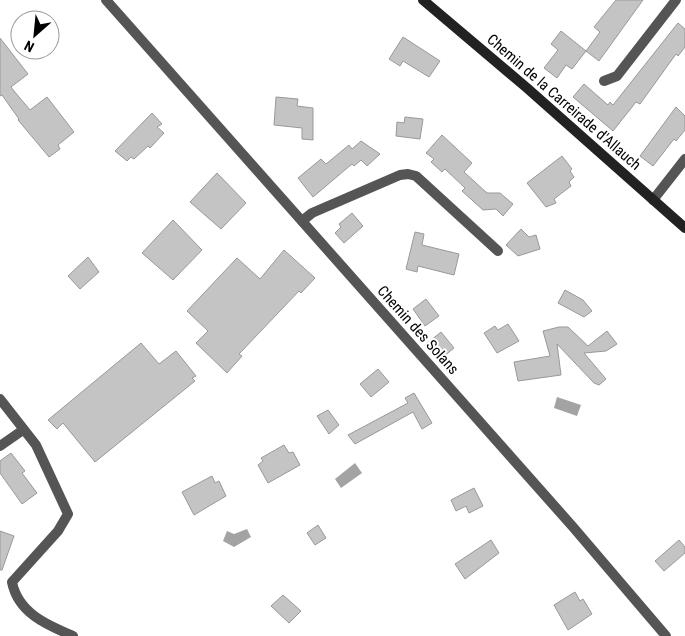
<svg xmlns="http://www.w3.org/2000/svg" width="685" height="636" viewBox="0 0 685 636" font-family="'Roboto Condensed',sans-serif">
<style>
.water{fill:#a3a3a3}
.building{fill:#c4c4c4;stroke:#999}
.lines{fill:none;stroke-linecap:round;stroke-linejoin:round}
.street{stroke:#555;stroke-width:10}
.secondary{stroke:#222;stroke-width:10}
.labels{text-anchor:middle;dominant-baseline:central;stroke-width:4;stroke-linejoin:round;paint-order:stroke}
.street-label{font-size:15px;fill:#000;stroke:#fff}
</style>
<rect width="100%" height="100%" fill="#fff"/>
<!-- water -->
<g class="water">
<polygon points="557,397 581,405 577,416 554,408"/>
<polygon points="355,463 362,473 341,488 335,479"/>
<polygon points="247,529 251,537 234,547 223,541 227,531 234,534"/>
</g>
<!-- building -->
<g class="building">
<polygon points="616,0 643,0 599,61 586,51 572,69 566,65 557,78 544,68 558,50 551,44 561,31 586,51 600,32 594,27"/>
<polygon points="678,23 685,29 685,47 678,56 676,54 640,104 636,102 613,131 573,97 584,84 608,105 610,102 613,105"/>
<polygon points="403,37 440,61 429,77 403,61 400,66 389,59"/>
<polygon points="0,38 28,74 11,87 14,91 30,110 47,97 74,132 58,145 60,149 49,157 18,120 19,119 2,95 0,96"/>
<polygon points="276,97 298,99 297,106 313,108 313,140 302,139 302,128 274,125"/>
<polygon points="676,107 685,116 685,130 676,141 674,139 653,166 640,156"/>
<polygon points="152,113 162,124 157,127 164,133 150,148 148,146 134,159 131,157 127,161 115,151"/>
<polygon points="405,117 423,119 420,139 396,136 397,122 404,123"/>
<polygon points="442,135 472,163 464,172 487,193 500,193 513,204 503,216 496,209 483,210 462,191 465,188 445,169 442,172 431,162 434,159 426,153"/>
<polygon points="361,141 380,154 367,166 361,160 354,166 352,164 313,197 298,178 321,159 326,164 349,145 352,149"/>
<polygon points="562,156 572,169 570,171 574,177 569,182 571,186 554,199 556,203 546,207 527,183"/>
<polygon points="217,173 246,203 221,229 190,202"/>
<polygon points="352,213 363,226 344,243 335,233 341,227 339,224"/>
<polygon points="173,220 202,250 173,280 142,253"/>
<polygon points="521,229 529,237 536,235 540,249 518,256 506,245"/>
<polygon points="415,232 424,234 422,245 459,254 454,275 418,266 417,272 406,269"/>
<polygon points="284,250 315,278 301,293 299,291 239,354 242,356 227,373 196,343 208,331 187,311 237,258 260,279"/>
<polygon points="88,257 99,272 80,289 68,276"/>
<polygon points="565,290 583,300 592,311 584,317 558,303"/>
<polygon points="426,299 439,316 425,326 413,309"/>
<polygon points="508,324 519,341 497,353 484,333 495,326 498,330"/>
<polygon points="559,327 568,327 588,346 607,331 617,344 606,351 584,353 606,379 599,385 594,383 557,344 561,375 518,381 514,362 550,356 543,331"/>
<polygon points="441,332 454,348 438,361 425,345"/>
<polygon points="141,343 159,364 176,351 196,376 192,378 195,381 95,462 63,423 57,429 48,420"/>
<polygon points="378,369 389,382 371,397 360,384"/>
<polygon points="414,393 432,423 422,429 413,412 355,444 348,435 408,403 405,398"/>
<polygon points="328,410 339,425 329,434 317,416"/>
<polygon points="284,445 289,453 293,452 300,465 268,483 258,465 263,461 261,458"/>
<polygon points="11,453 25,471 22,473 37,493 22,504 0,473 0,461"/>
<polygon points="212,476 215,483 219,481 226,496 194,515 182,492"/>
<polygon points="474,488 483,506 469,513 466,506 456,511 451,500"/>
<polygon points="318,525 326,538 315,545 307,533"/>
<polygon points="0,531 14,536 2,570 0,570"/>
<polygon points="491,540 499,553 465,579 455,564"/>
<polygon points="679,540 685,547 685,553 664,571 655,561"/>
<polygon points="575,592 580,601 583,599 592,614 568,630 554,605"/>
<polygon points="283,595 301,611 289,623 271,606"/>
</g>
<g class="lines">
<!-- street -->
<g class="street">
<polyline points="106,0 573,527 666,636"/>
<polyline points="604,81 617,76 676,0"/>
<polyline points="653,200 685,159"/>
<polyline points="302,221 312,213 400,175 408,174 416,176 498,251"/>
<path d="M0,399l36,46 32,69 -10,17 -46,51c6,31 35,43 61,54"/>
<polyline points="0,446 23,430"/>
</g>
<!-- secondary -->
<polyline class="secondary" points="423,0 527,88 685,228"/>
</g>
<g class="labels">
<!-- street labels -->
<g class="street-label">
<text transform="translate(564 102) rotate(41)">Chemin de la Carreirade d'Allauch</text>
<text transform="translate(418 330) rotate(48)">Chemin des Solans</text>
</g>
</g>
<!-- north arrow -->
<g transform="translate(35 35) rotate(207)"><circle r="24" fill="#ffffff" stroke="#999999"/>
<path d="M0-4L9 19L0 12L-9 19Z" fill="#000000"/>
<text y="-8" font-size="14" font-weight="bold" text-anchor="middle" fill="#000000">N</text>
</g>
</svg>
